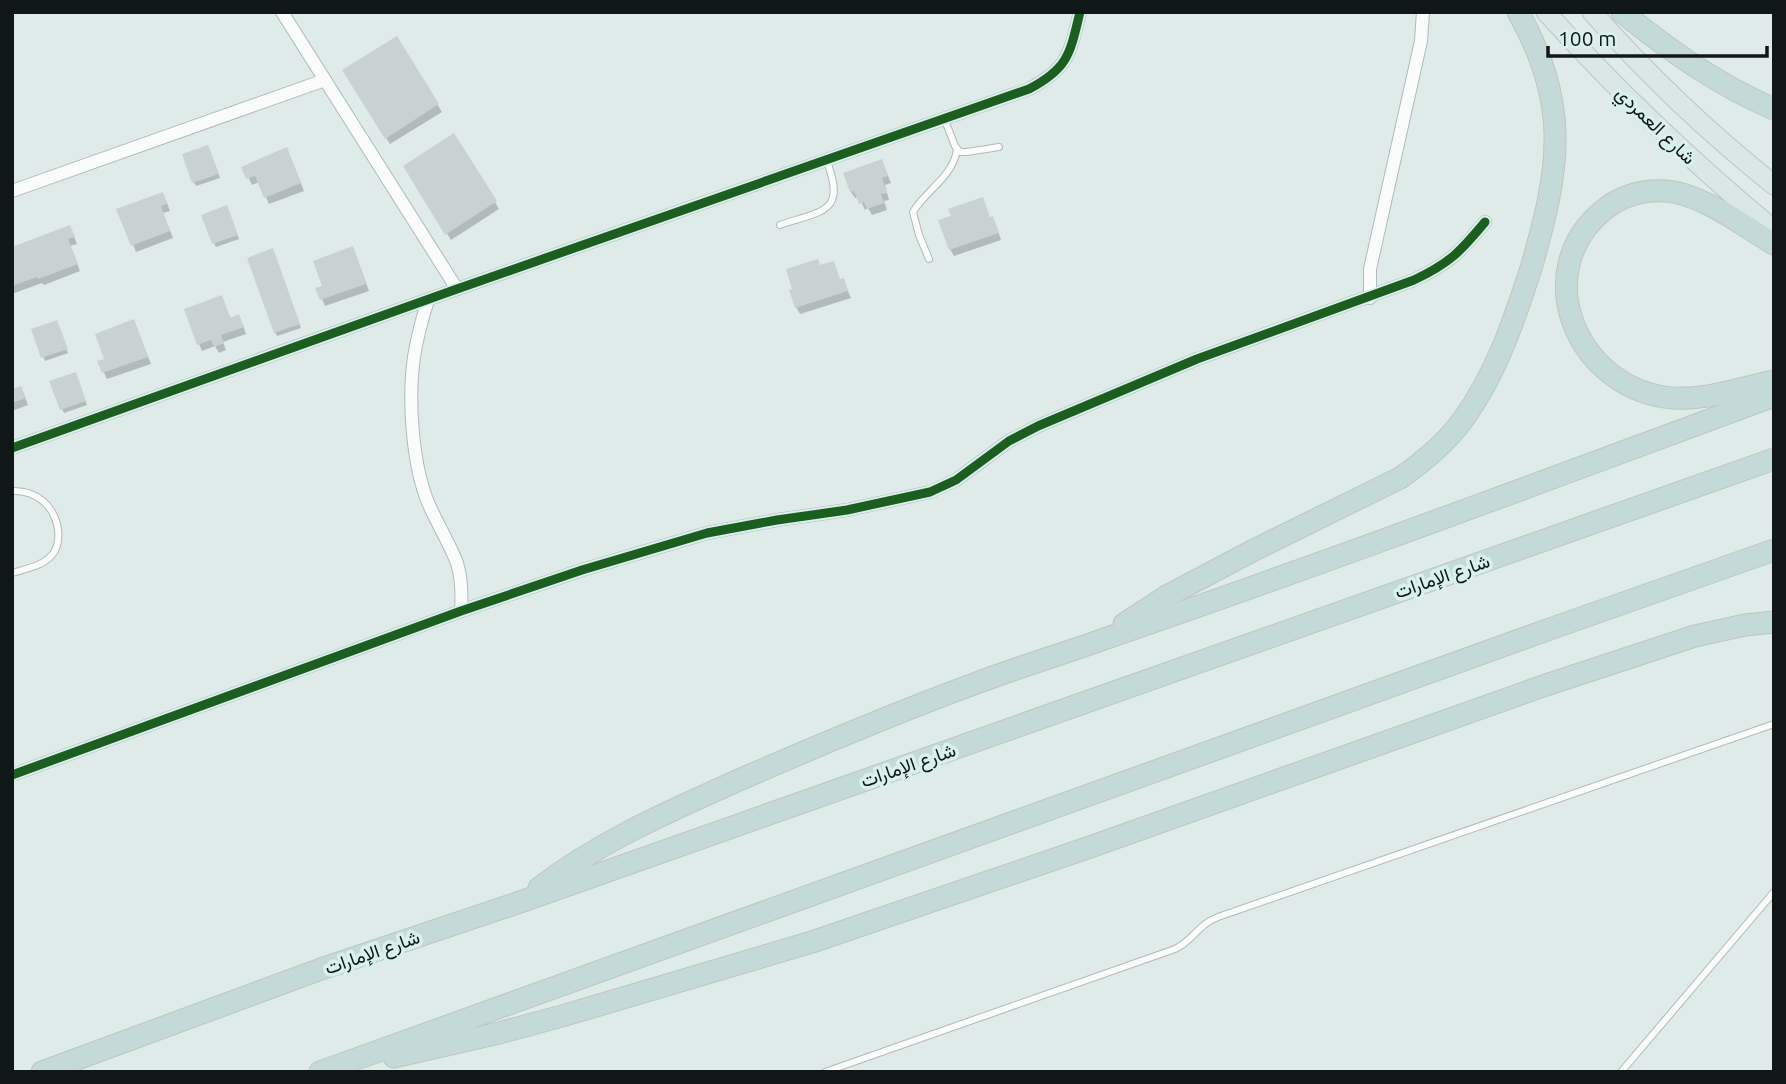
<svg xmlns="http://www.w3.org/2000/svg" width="1786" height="1084" viewBox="0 0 1786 1084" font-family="Ubuntu,Vazirmatn,sans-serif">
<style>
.shadow{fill:#0003}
.building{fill:#c8d3d1}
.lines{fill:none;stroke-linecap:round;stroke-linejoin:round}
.lane-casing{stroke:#b0bab9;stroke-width:8}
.street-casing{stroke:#b0bab9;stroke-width:14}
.primary-casing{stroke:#bfc5c4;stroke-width:21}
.highway-casing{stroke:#bfc5c4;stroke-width:23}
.lane{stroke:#fafcfc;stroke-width:6}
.street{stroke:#fafcfc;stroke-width:12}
.primary{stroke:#d9e8e6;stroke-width:19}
.highway{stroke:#c4dad8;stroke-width:21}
.cycleway-casing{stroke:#d9f0ed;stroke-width:13}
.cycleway{stroke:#1b5e20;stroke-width:9}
.labels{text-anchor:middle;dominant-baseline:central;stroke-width:7;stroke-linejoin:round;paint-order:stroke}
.street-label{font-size:19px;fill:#101817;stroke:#d9f0ed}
</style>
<rect width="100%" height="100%" fill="#deebe9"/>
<!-- shadow -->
<g class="shadow">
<polygon points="396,38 442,112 390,144 345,71"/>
<polygon points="454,135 499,209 451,240 405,167"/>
<polygon points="210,151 220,178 196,186 194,182"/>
<polygon points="290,156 304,191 269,204 259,182 252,185 244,168"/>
<polygon points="882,161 891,183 885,185 889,200 884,201 887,210 872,215 868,208 865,210 859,197 855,198 851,192"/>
<polygon points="166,200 170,211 163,213 173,238 136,252 119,210"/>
<polygon points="229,212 239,239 216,247 214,243"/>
<polygon points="953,217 990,219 996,225 1001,240 954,256 950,249"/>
<polygon points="73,234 77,244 70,246 80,271 44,285 42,283 12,294 12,249"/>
<polygon points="274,255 301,328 277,336 275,332"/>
<polygon points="356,255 369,291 325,306 318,289 324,287"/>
<polygon points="843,280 851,298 800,314 796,307"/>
<polygon points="221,297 231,319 242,323 246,334 223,342 226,350 219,353 215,346 202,351 199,344"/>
<polygon points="134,321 151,364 107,379 99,362 106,360"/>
<polygon points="58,326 68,353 45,361 33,330"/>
<polygon points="77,378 87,405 64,413 62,409"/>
<polygon points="12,388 13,391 24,395 28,405 12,411"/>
</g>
<!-- building -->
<g class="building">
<polygon points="397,36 439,104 385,139 342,70"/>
<polygon points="454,133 497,201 445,235 403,166"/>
<polygon points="208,145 219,174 192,183 182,154"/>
<polygon points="287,147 301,183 264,198 255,176 246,179 241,167"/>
<polygon points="882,159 888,176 882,178 887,193 881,194 884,203 867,209 864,202 859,204 854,191 850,192 843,173"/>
<polygon points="163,192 167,204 161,206 170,231 131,246 116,209"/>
<polygon points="983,197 990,217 993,216 999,233 949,250 938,220 951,216 948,209"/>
<polygon points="227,205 238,235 212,244 201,215"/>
<polygon points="70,225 75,237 68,239 78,264 38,279 37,277 12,286 12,247"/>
<polygon points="353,246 366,284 320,300 315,288 322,286 313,261"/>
<polygon points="273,248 300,324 274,333 247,258"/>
<polygon points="818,259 820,265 834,261 840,279 844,278 848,291 795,308 789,290 792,289 786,269"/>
<polygon points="222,295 230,318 239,314 244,327 221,335 224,343 214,347 211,340 197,345 184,309"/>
<polygon points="134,319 148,357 102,373 97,361 104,359 95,334"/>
<polygon points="57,320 68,349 41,358 31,329"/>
<polygon points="76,372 86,401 60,410 49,381"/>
<polygon points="21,386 26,398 12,403 12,389"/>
</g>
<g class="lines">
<!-- lane casing -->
<g class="lane-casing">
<g id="lane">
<polyline points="944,118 955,146 960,152 967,152 999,147"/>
<path d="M780,225c44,-15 67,-12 46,-66"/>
<path d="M929,259l-10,-24 -6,-23c13,-22 41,-36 44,-63"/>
<path d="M12,491c24,-1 42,14 46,38 1,9 0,19 -6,26 -9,11 -27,14 -40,18"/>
<path d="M825,1072l350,-123c18,-8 22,-24 43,-32l556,-193"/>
<polyline points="1621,1072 1774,892"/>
</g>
</g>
<!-- street casing -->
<g class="street-casing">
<g id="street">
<polyline points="282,12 457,289"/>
<polyline points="12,191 325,80"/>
<polyline points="1370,298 1370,269 1421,41 1423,12"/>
<path d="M428,300c-6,19 -11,38 -14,57 -6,41 -2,104 13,143 9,22 22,42 30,63 5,16 5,32 4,48"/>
<path d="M12,448l445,-159 572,-200c40,-21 41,-36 51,-77"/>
<path d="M12,775l449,-164 121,-41 125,-37 70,-13 70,-10 83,-18 26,-12 53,-39 29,-15 159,-67 217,-79c36,-17 46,-28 71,-58"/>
</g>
</g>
<!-- primary casing -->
<g class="primary-casing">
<g id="primary">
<path d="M1546,12c72,80 145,149 228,218"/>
<path d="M1592,12c54,61 118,122 182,173"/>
</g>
</g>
<!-- highway casing -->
<g class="highway-casing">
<g id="highway">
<path d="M1622,12c48,39 96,73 152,97"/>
<path d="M1774,244c-32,-19 -73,-51 -109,-53 -21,-2 -44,5 -60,18 -76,60 -31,174 59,188 36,6 75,-9 110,-16"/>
<path d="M1124,624l43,-28 87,-46 146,-72c23,-16 45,-34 62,-57 34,-46 53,-103 70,-156 12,-43 24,-86 23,-131 -1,-43 -16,-85 -37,-122"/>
<path d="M539,888c61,-47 131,-77 200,-108 78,-34 156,-67 235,-96 44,-17 89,-30 133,-46 224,-77 445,-160 667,-242"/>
<polyline points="394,1057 499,1033 562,1016 812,942 1090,847 1546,685 1695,636 1745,625 1774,622"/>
<polyline points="42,1072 321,969 523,901 1774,459"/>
<polyline points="320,1072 1547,630 1774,550"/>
</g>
</g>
<!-- lane -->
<use href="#lane" class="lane"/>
<!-- street -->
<use href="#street" class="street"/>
<!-- primary -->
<use href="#primary" class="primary"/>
<!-- highway -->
<use href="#highway" class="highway"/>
<!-- cycleway casing -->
<g class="cycleway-casing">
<g id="cycleway">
<path d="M12,448l445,-159 572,-200c40,-21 41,-36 51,-77"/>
<path d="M12,775l449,-164 121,-41 125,-37 70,-13 70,-10 83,-18 26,-12 53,-39 29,-15 159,-67 217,-79c36,-17 46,-28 71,-58"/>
</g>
</g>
<!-- cycleway -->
<use href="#cycleway" class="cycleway"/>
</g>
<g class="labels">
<!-- street labels -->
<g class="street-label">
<text transform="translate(1656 125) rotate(44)">شارع العمردي</text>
<text transform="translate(1442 576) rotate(-19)">شارع الإمارات</text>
<text transform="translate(908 765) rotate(-19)">شارع الإمارات</text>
<text transform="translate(372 952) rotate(-19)">شارع الإمارات</text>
</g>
</g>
<!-- border -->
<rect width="1786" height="1084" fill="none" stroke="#101817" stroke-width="28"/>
<!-- scale -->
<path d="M1548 46v10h219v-10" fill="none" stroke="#101817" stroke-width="3.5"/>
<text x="1558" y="46" font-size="21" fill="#101817" stroke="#d9f0ed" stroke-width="5" paint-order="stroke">100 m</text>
</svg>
